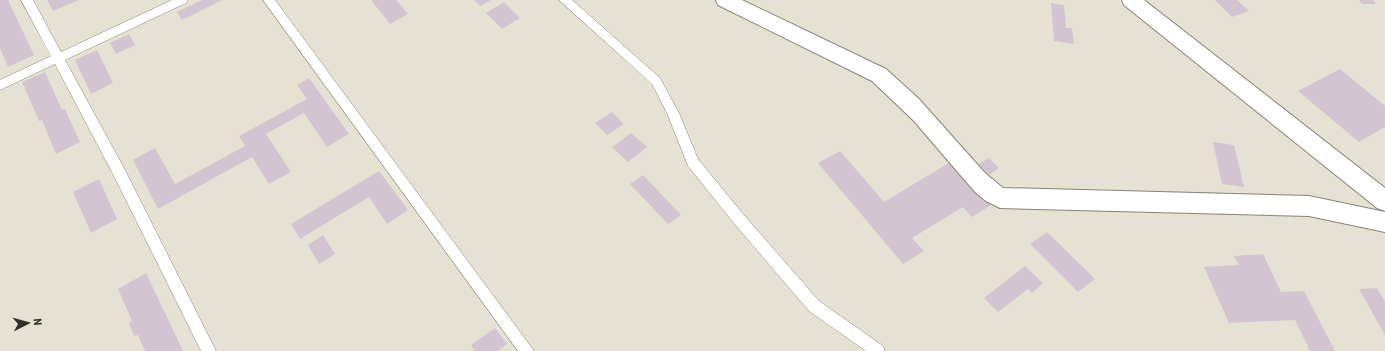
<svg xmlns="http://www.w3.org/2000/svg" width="1385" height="351" viewBox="0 0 1385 351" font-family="'Roboto Condensed',sans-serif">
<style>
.building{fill:#d2c5d1}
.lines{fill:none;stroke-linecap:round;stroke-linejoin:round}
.lane-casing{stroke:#878375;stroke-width:1}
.street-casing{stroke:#878375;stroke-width:2}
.secondary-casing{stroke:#878375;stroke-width:2}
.lane{fill:#fff;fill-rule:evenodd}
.street{fill:#fff;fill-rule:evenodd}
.secondary{fill:#fff;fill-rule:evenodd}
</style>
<rect width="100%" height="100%" fill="#e6e2d3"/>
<!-- building -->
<g class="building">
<polygon points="0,0 8,0 34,55 8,67 0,48"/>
<polygon points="47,0 79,0 53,11"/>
<polygon points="202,0 222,0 182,20 177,12"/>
<polygon points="371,0 396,0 408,14 390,24"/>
<polygon points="474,0 491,0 480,6"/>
<polygon points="1215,0 1237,0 1249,11 1232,17"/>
<polygon points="1359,0 1373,0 1376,4 1362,4"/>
<polygon points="504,2 520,18 502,29 486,13"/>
<polygon points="1051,3 1064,5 1066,28 1072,28 1074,44 1054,41"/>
<polygon points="129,34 135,45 116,54 110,43"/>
<polygon points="97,50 113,83 91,94 75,60"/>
<polygon points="1340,69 1385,106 1385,127 1359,142 1298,91"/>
<polygon points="45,72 62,110 65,109 80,142 56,154 42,120 39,121 22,82"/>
<polygon points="309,78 349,134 327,147 304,113 266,134 291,172 269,184 252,157 158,209 133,160 155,148 175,184 245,146 239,136 307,99 297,85"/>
<polygon points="612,112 624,124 607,135 595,123"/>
<polygon points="631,133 647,147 628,162 612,147"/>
<polygon points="1213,142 1234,145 1244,187 1222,184"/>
<polygon points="840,151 884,202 952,161 993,204 972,217 963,207 912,238 924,251 903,264 818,163"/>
<polygon points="989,158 999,168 989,175 979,164"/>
<polygon points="379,171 408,210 387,224 369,197 300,239 291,224"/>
<polygon points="643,175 681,215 668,224 630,184"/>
<polygon points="99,179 117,219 91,233 73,192"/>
<polygon points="1047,232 1095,279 1078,292 1030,244"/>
<polygon points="323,235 335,254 319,264 308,245"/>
<polygon points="1263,254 1281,292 1304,291 1335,351 1310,351 1295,320 1229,323 1204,267 1239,265 1234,256"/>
<polygon points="1025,266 1043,283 1032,293 1028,289 998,312 984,298"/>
<polygon points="146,273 183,351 145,351 138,335 134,336 129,323 132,321 118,289"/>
<polygon points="1377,288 1385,302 1385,335 1359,289"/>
<polygon points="495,328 507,344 498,351 475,351 471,345"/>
</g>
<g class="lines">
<!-- lane casing -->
<g class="lane-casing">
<g id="lane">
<polygon points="21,0 33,0 61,52 172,0 188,0 186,3 65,60 125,170 216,351 201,351 115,178 55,64 0,90 0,80 51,56"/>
<polygon points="263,0 275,0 534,351 518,351"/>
<polygon points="559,0 572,0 660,78 679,113 698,159 743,214 819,301 883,346 885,351 866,351 809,311 733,222 688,166 667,113 652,84"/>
</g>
</g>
<!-- street casing -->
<g class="street-casing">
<polygon id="street" points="716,0 742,0 886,69 918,98 985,173 1003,188 1309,196 1385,212 1385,232 1309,216 1000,208 986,201 975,192 913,120 872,81 718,5"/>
</g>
<!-- secondary casing -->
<g class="secondary-casing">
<polygon id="secondary" points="1122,0 1144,0 1385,188 1385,211 1377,208 1124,5"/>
</g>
<!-- lane -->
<use href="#lane" class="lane"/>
<!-- street -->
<use href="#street" class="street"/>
<!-- secondary -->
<use href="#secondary" class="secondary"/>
</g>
<!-- north arrow -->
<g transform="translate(28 323) rotate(84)" stroke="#e6e2d3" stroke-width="3" paint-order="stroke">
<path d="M0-3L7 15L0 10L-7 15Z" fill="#302f29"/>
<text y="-6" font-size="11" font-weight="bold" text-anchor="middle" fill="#302f29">N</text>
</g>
</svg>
